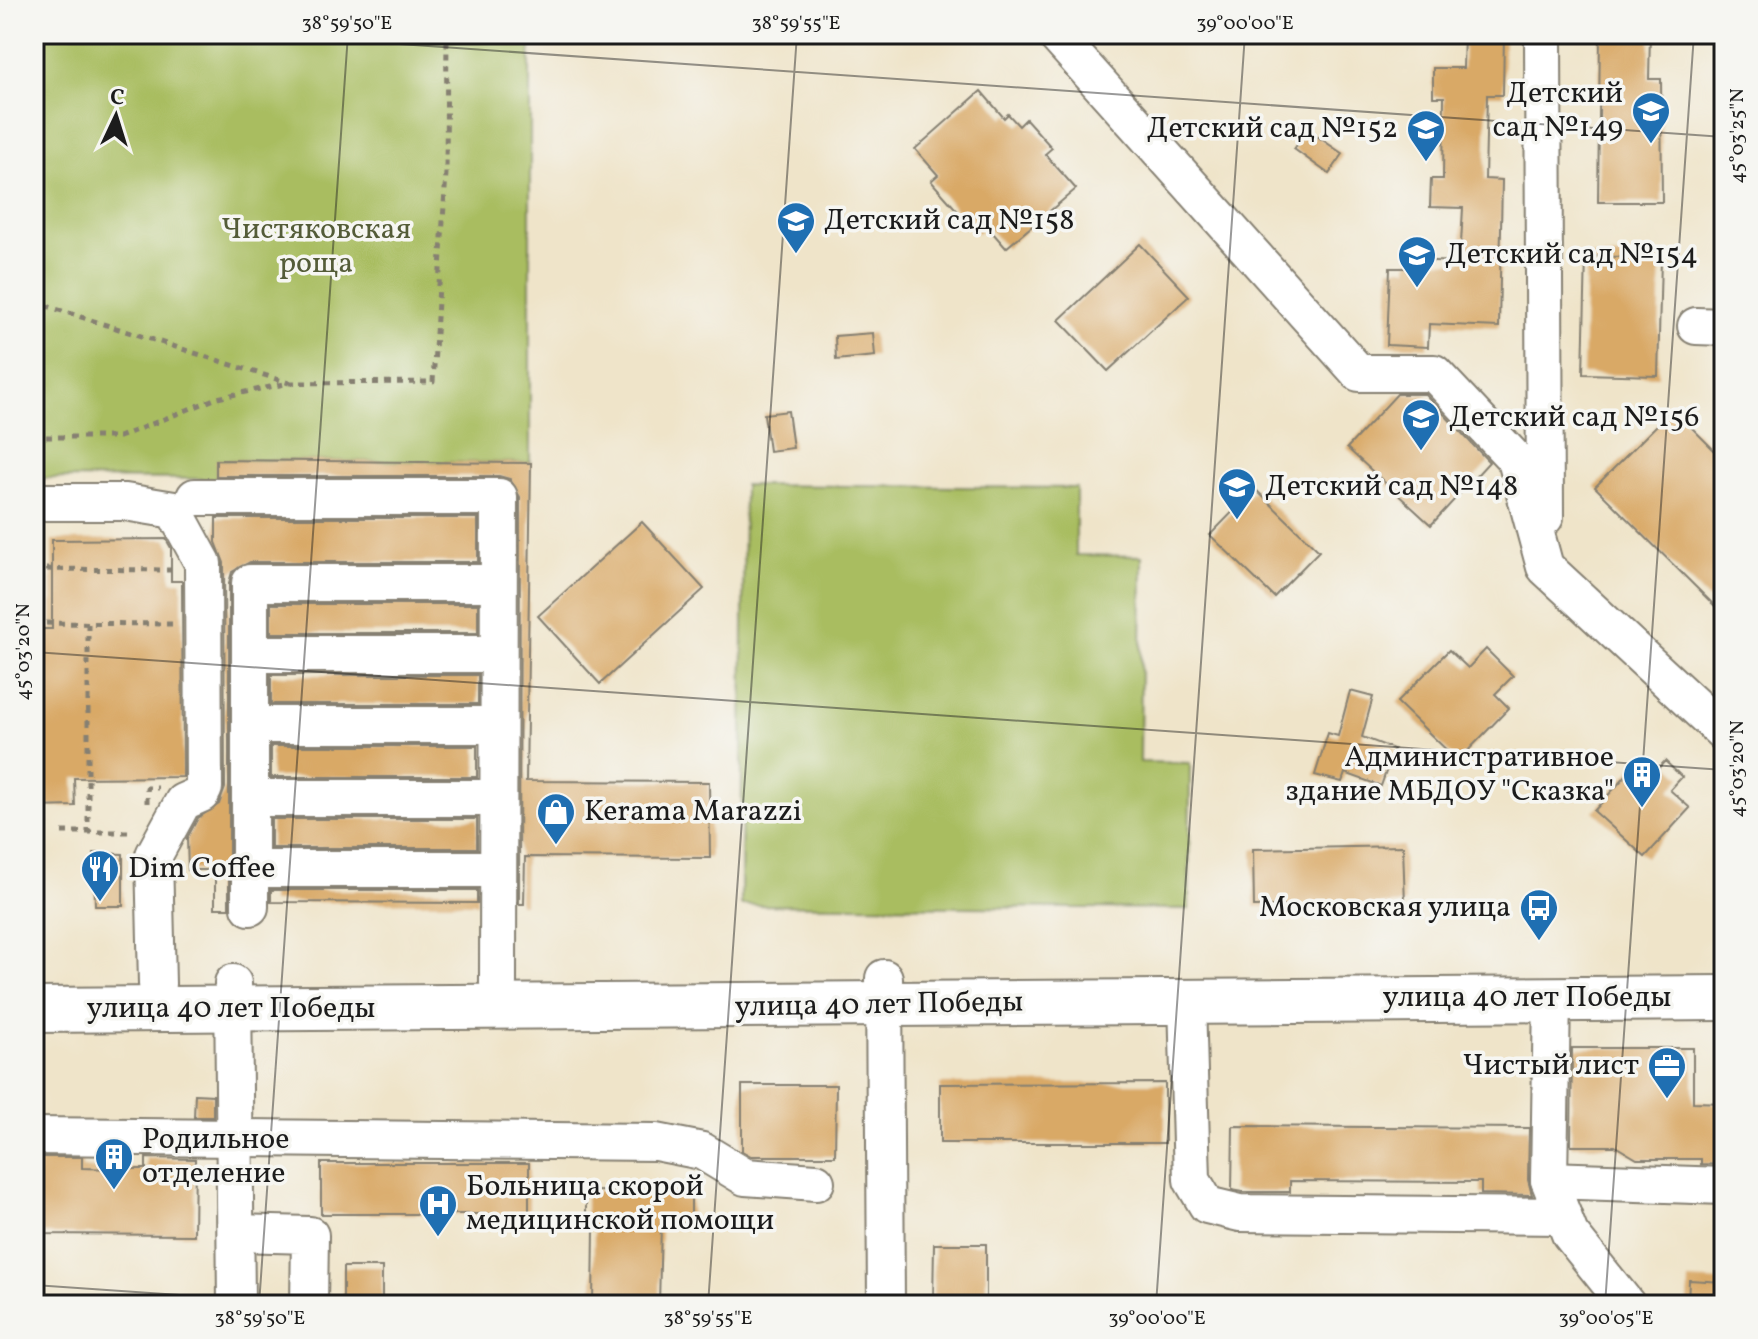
<svg xmlns="http://www.w3.org/2000/svg" width="1758" height="1339" viewBox="0 0 1758 1339" font-family="Vollkorn,serif">
<style>
.green{fill:#a9bd61;stroke:#626c3e;stroke-width:2}
.building{fill:#d9a966}
.lines{fill:none;stroke-linecap:round;stroke-linejoin:round}
.minor-casing{stroke:#868072;stroke-width:40}
.major-casing{stroke:#868072;stroke-width:48}
.path{stroke:#868072;stroke-width:5;stroke-dasharray:6 6;stroke-linecap:butt}
.minor{stroke:#fff;stroke-width:36}
.major{stroke:#fff;stroke-width:44}
.ticks{fill:none;stroke:#1c1c1c;stroke-width:2;stroke-opacity:0.45}
.labels{text-anchor:middle;dominant-baseline:central;stroke-width:7;stroke-linejoin:round;paint-order:stroke}
.poi-label{font-size:30px;fill:#1c1c1c;stroke:#f6f6f2;text-anchor:start}
.park-label{font-size:30px;fill:#545c38;stroke:#f6f6f2}
.street-label{font-size:30px;fill:#1c1c1c;stroke:#f6f6f2}
.neatline{fill:none;stroke:#1c1c1c;stroke-width:3}
.ticks-label{font-size:20px;text-anchor:middle;fill:#1c1c1c}
</style>
<rect width="100%" height="100%" fill="#f6f6f2"/>
<filter id="ink" filterUnits="userSpaceOnUse"><feTurbulence type="fractalNoise" baseFrequency=".0125" numOctaves="2"/><feDisplacementMap in="SourceGraphic" scale="16" xChannelSelector="R" yChannelSelector="G"/><feConvolveMatrix kernelMatrix="1 2 1 2 8 2 1 2 1" color-interpolation-filters="sRGB"/></filter>
<filter id="wash" filterUnits="userSpaceOnUse"><feTurbulence type="fractalNoise" baseFrequency=".006" numOctaves="4" result="noise"/><feDisplacementMap in="SourceGraphic" scale="32" xChannelSelector="R" yChannelSelector="G"/><feGaussianBlur stdDeviation="1.8" result="paint"/><feColorMatrix in="noise" values="0 0 0 0 0 0 0 0 0 0 0 0 0 0 0 0 0 1.4 0 .05"/><feComposite in="paint" operator="in"/></filter>
<g filter="url(#wash)">
<rect width="100%" height="100%" fill="#efe4c9"/>
<!-- green -->
<g class="green">
<polygon points="34,34 530,34 530,463 217,460 216,479 34,478"/>
<polygon points="744,485 1076,488 1076,555 1142,556 1140,762 1190,763 1189,909 741,905"/>
</g>
<g id="blocks">
<!-- building -->
<g class="building">
<polygon points="1464,34 1504,34 1503,95 1487,95 1485,179 1502,180 1499,327 1429,324 1428,347 1387,345 1390,268 1408,268 1408,260 1460,262 1463,208 1430,207 1431,179 1443,179 1444,97 1433,97 1433,68 1463,68"/>
<polygon points="1600,34 1650,34 1649,79 1661,79 1662,202 1598,202"/>
<polygon points="981,91 1004,118 1008,114 1019,126 1026,119 1052,148 1045,154 1076,189 1006,248 986,225 977,233 931,181 938,175 915,149"/>
<polygon points="1308,130 1343,154 1329,174 1294,149"/>
<polygon points="1140,244 1189,296 1108,371 1059,320"/>
<polygon points="1586,256 1661,258 1658,376 1583,374"/>
<polygon points="873,333 875,356 836,360 835,336"/>
<polygon points="1397,394 1425,394 1489,462 1431,525 1347,448"/>
<polygon points="1673,409 1724,460 1724,615 1595,487"/>
<polygon points="788,411 793,448 769,451 764,414"/>
<polygon points="216,460 531,463 526,781 709,782 710,858 525,857 524,904 519,904 520,497 510,479 499,476 216,476"/>
<polygon points="1255,489 1319,551 1274,597 1210,535"/>
<polygon points="216,518 478,518 478,562 250,562 232,572 229,583 229,908 215,908 215,870 188,870 187,838 198,818 219,804 225,788 224,563 216,542"/>
<polygon points="642,522 704,589 600,684 538,616"/>
<polygon points="166,539 171,548 171,581 182,581 183,777 74,778 75,806 34,807 34,629 52,629 52,540"/>
<rect x="271" y="604" width="207" height="29"/>
<polygon points="1486,649 1513,676 1495,694 1509,708 1458,761 1397,702 1449,650 1468,668"/>
<rect x="271" y="675" width="207" height="29"/>
<polygon points="1350,691 1373,697 1362,737 1394,749 1381,786 1345,773 1342,782 1315,775 1328,733 1338,736"/>
<rect x="271" y="746" width="206" height="31"/>
<polygon points="1639,761 1653,774 1665,761 1682,777 1670,790 1690,808 1645,857 1594,811"/>
<rect x="271" y="819" width="206" height="29"/>
<polygon points="1403,846 1405,904 1254,907 1253,849"/>
<polygon points="94,853 123,854 123,906 95,906"/>
<polygon points="271,890 477,890 477,903 271,902"/>
<polygon points="1572,1048 1693,1048 1693,1102 1724,1103 1724,1165 1701,1164 1701,1159 1637,1159 1615,1146 1571,1146"/>
<polygon points="1165,1083 1165,1143 940,1143 940,1084"/>
<polygon points="742,1085 836,1085 835,1156 751,1156 742,1151"/>
<polygon points="195,1094 213,1095 213,1117 194,1117"/>
<polygon points="1233,1126 1529,1128 1528,1180 1532,1195 1481,1194 1481,1182 1290,1181 1290,1192 1243,1192 1232,1190"/>
<polygon points="37,1157 82,1157 82,1168 114,1169 146,1169 146,1158 195,1159 194,1235 36,1234"/>
<rect x="321" y="1163" width="208" height="51"/>
<polygon points="586,1191 691,1192 691,1223 661,1223 659,1305 593,1305 594,1227 586,1227"/>
<polygon points="934,1244 986,1244 986,1305 933,1305"/>
<rect x="343" y="1267" width="39" height="38"/>
<polygon points="1689,1280 1724,1282 1724,1305 1688,1304"/>
</g>
</g>
</g>
<g filter="url(#ink)">
<use href="#blocks" fill-opacity="0" stroke="#868072" stroke-width="2"/>
<g class="lines">
<!-- minor casing -->
<g class="minor-casing">
<g id="minor">
<polyline points="1055,34 1359,373 1434,373 1516,460 1545,567 1724,733"/>
<polyline points="1543,34 1545,517"/>
<polyline points="1696,326 1724,327"/>
<polyline points="195,497 499,497 498,983"/>
<polyline points="44,502 125,502 174,510 203,563 204,788 201,794 183,802 154,855 157,984"/>
<polyline points="250,654 498,654"/>
<polyline points="250,725 498,725"/>
<polyline points="250,798 498,798"/>
<polyline points="250,869 498,869"/>
<polyline points="250,907 250,583 498,583"/>
<polyline points="884,978 886,1305"/>
<polyline points="233,983 236,1305"/>
<polyline points="1552,996 1549,1180 1570,1234 1627,1305"/>
<polyline points="1187,1001 1192,1180 1207,1205 1240,1213 1563,1216"/>
<polyline points="34,1136 656,1142 702,1151 745,1177 816,1182"/>
<polyline points="1549,1180 1724,1186"/>
<polyline points="237,1233 310,1235 309,1305"/>
</g>
</g>
<!-- major casing -->
<g class="major-casing">
<polyline id="major" points="34,1010 1724,998"/>
</g>
<!-- path -->
<g class="path">
<polyline points="34,302 289,383"/>
<polyline points="34,437 119,437 217,398 289,383 433,382 446,173 447,34"/>
<polyline points="34,569 173,570"/>
<polyline points="34,623 173,624"/>
<polyline points="88,624 88,832"/>
<polyline points="147,803 147,788 158,788"/>
<polyline points="62,832 134,832"/>
</g>
<!-- minor -->
<use href="#minor" class="minor"/>
<!-- major -->
<use href="#major" class="major"/>
</g>
</g>
<!-- ticks -->
<path class="ticks" d="M257,34l1467,103M34,652l1690,118M34,1285l291,20M259,1305l89,-1271M708,1305l89,-1271M1156,1305l89,-1271M1605,1305l89,-1271"/>
<!-- icons -->
<defs>
<g id="school-pin" transform="scale(2)"><path d="M0 17L-7.5 6A9.5 9.5 0 1 1 7.5 6Z" fill="#1f6fb2" stroke="#f6f6f2"/><path d="M0-5L7-2L0 1L-7-2ZM-4 1L0 2.5L4 1V4Q0 6-4 4Z" fill="#fff"/></g>
<g id="building-pin" transform="scale(2)"><path d="M0 17L-7.5 6A9.5 9.5 0 1 1 7.5 6Z" fill="#1f6fb2" stroke="#f6f6f2"/><path d="M-4-6H4V6H1V3H-1V6H-4ZM-2.5-4.3h1.7v1.8h-1.7ZM.8-4.3h1.7v1.8H.8ZM-2.5-1h1.7V.8h-1.7ZM.8-1h1.7V.8H.8Z" fill="#fff"/></g>
<g id="shop-pin" transform="scale(2)"><path d="M0 17L-7.5 6A9.5 9.5 0 1 1 7.5 6Z" fill="#1f6fb2" stroke="#f6f6f2"/><path d="M-5-2.5h2.3a2.7 3.5 0 0 1 5.4 0H5L5.5 6h-11ZM-1.5-2.5h3a1.5 2.3 0 0 0-3 0Z" fill="#fff"/></g>
<g id="restaurant-pin" transform="scale(2)"><path d="M0 17L-7.5 6A9.5 9.5 0 1 1 7.5 6Z" fill="#1f6fb2" stroke="#f6f6f2"/><path d="M-5-6h1v4h1v-4h1v4h1v-4h1v5L-1.5 .5V6h-2V.5L-5-1ZM5-6V6H3V1.5H1.5Q1.5-4 5-6Z" fill="#fff"/></g>
<g id="bus-pin" transform="scale(2)"><path d="M0 17L-7.5 6A9.5 9.5 0 1 1 7.5 6Z" fill="#1f6fb2" stroke="#f6f6f2"/><path d="M-5-6H5V4H4V6H2V4H-2V6H-4V4H-5ZM-3.5-4V0h7V-4ZM-3.5 1.2v1.5H-2V1.2ZM2 1.2v1.5H3.5V1.2Z" fill="#fff"/></g>
<g id="office-pin" transform="scale(2)"><path d="M0 17L-7.5 6A9.5 9.5 0 1 1 7.5 6Z" fill="#1f6fb2" stroke="#f6f6f2"/><path d="M-6-3h4V-5.5h4V-3h4V5H-6ZM-1-4.5V-3h2v-1.5ZM-6 0V1H6V0Z" fill="#fff"/></g>
<g id="hospital-pin" transform="scale(2)"><path d="M0 17L-7.5 6A9.5 9.5 0 1 1 7.5 6Z" fill="#1f6fb2" stroke="#f6f6f2"/><path d="M-5-5h3v3.5h4V-5h3V5h-3V1.5h-4V5h-3Z" fill="#fff"/></g>
</defs>
<g fill-rule="evenodd">
<use href="#school-pin" x="1651" y="111"/>
<use href="#school-pin" x="1426" y="129"/>
<use href="#school-pin" x="796" y="221"/>
<use href="#school-pin" x="1417" y="255"/>
<use href="#school-pin" x="1421" y="418"/>
<use href="#school-pin" x="1237" y="487"/>
<use href="#building-pin" x="1642" y="775"/>
<use href="#shop-pin" x="556" y="812"/>
<use href="#restaurant-pin" x="100" y="869"/>
<use href="#bus-pin" x="1539" y="908"/>
<use href="#office-pin" x="1667" y="1066"/>
<use href="#building-pin" x="114" y="1157"/>
<use href="#hospital-pin" x="438" y="1204"/>
</g>
<g class="labels">
<!-- poi labels -->
<g class="poi-label">
<text x="1623" y="94" text-anchor="end">Детский<tspan x="1623" dy="34">сад №149</tspan></text>
<text x="1398" y="129" text-anchor="end">Детский сад №152</text>
<text x="824" y="221">Детский сад №158</text>
<text x="1445" y="255">Детский сад №154</text>
<text x="1449" y="418">Детский сад №156</text>
<text x="1265" y="487">Детский сад №148</text>
<text x="1614" y="758" text-anchor="end">Административное<tspan x="1614" dy="34">здание МБДОУ "Сказка"</tspan></text>
<text x="584" y="812">Kerama Marazzi</text>
<text x="128" y="869">Dim Coffee</text>
<text x="1511" y="908" text-anchor="end">Московская улица</text>
<text x="1639" y="1066" text-anchor="end">Чистый лист</text>
<text x="142" y="1140">Родильное<tspan x="142" dy="34">отделение</tspan></text>
<text x="466" y="1187">Больница скорой<tspan x="466" dy="34">медицинской помощи</tspan></text>
</g>
<!-- park labels -->
<g class="park-label">
<text x="316" y="230">Чистяковская<tspan x="316" dy="34">роща</tspan></text>
</g>
<!-- street labels -->
<g class="street-label">
<text x="1527" y="998">улица 40 лет Победы</text>
<text transform="translate(879 1005) rotate(-1)">улица 40 лет Победы</text>
<text x="231" y="1009">улица 40 лет Победы</text>
</g>
</g>
<!-- margin -->
<rect width="1758" height="1339" fill="none" stroke="#f6f6f2" stroke-width="88"/>
<!-- north arrow -->
<g transform="translate(116 116) rotate(4)" stroke="#f6f6f2" stroke-width="6" paint-order="stroke">
<path d="M0-6L14 30L0 20L-14 30Z" fill="#1c1c1c"/>
<text y="-12" font-size="22" font-weight="bold" text-anchor="middle" fill="#1c1c1c">С</text>
</g>
<rect x="44" y="44" width="1670" height="1251" class="neatline"/>
<g class="ticks-label">
<text x="347" y="29">38°59'50"E</text>
<text x="796" y="29">38°59'55"E</text>
<text x="1245" y="29">39°00'00"E</text>
<text transform="translate(1736 136) rotate(-90)" y="7">45°03'25"N</text>
<text transform="translate(22 652) rotate(-90)" y="7">45°03'20"N</text>
<text transform="translate(1736 769) rotate(-90)" y="7">45°03'20"N</text>
<text x="260" y="1324">38°59'50"E</text>
<text x="708" y="1324">38°59'55"E</text>
<text x="1157" y="1324">39°00'00"E</text>
<text x="1606" y="1324">39°00'05"E</text>
</g>
</svg>
